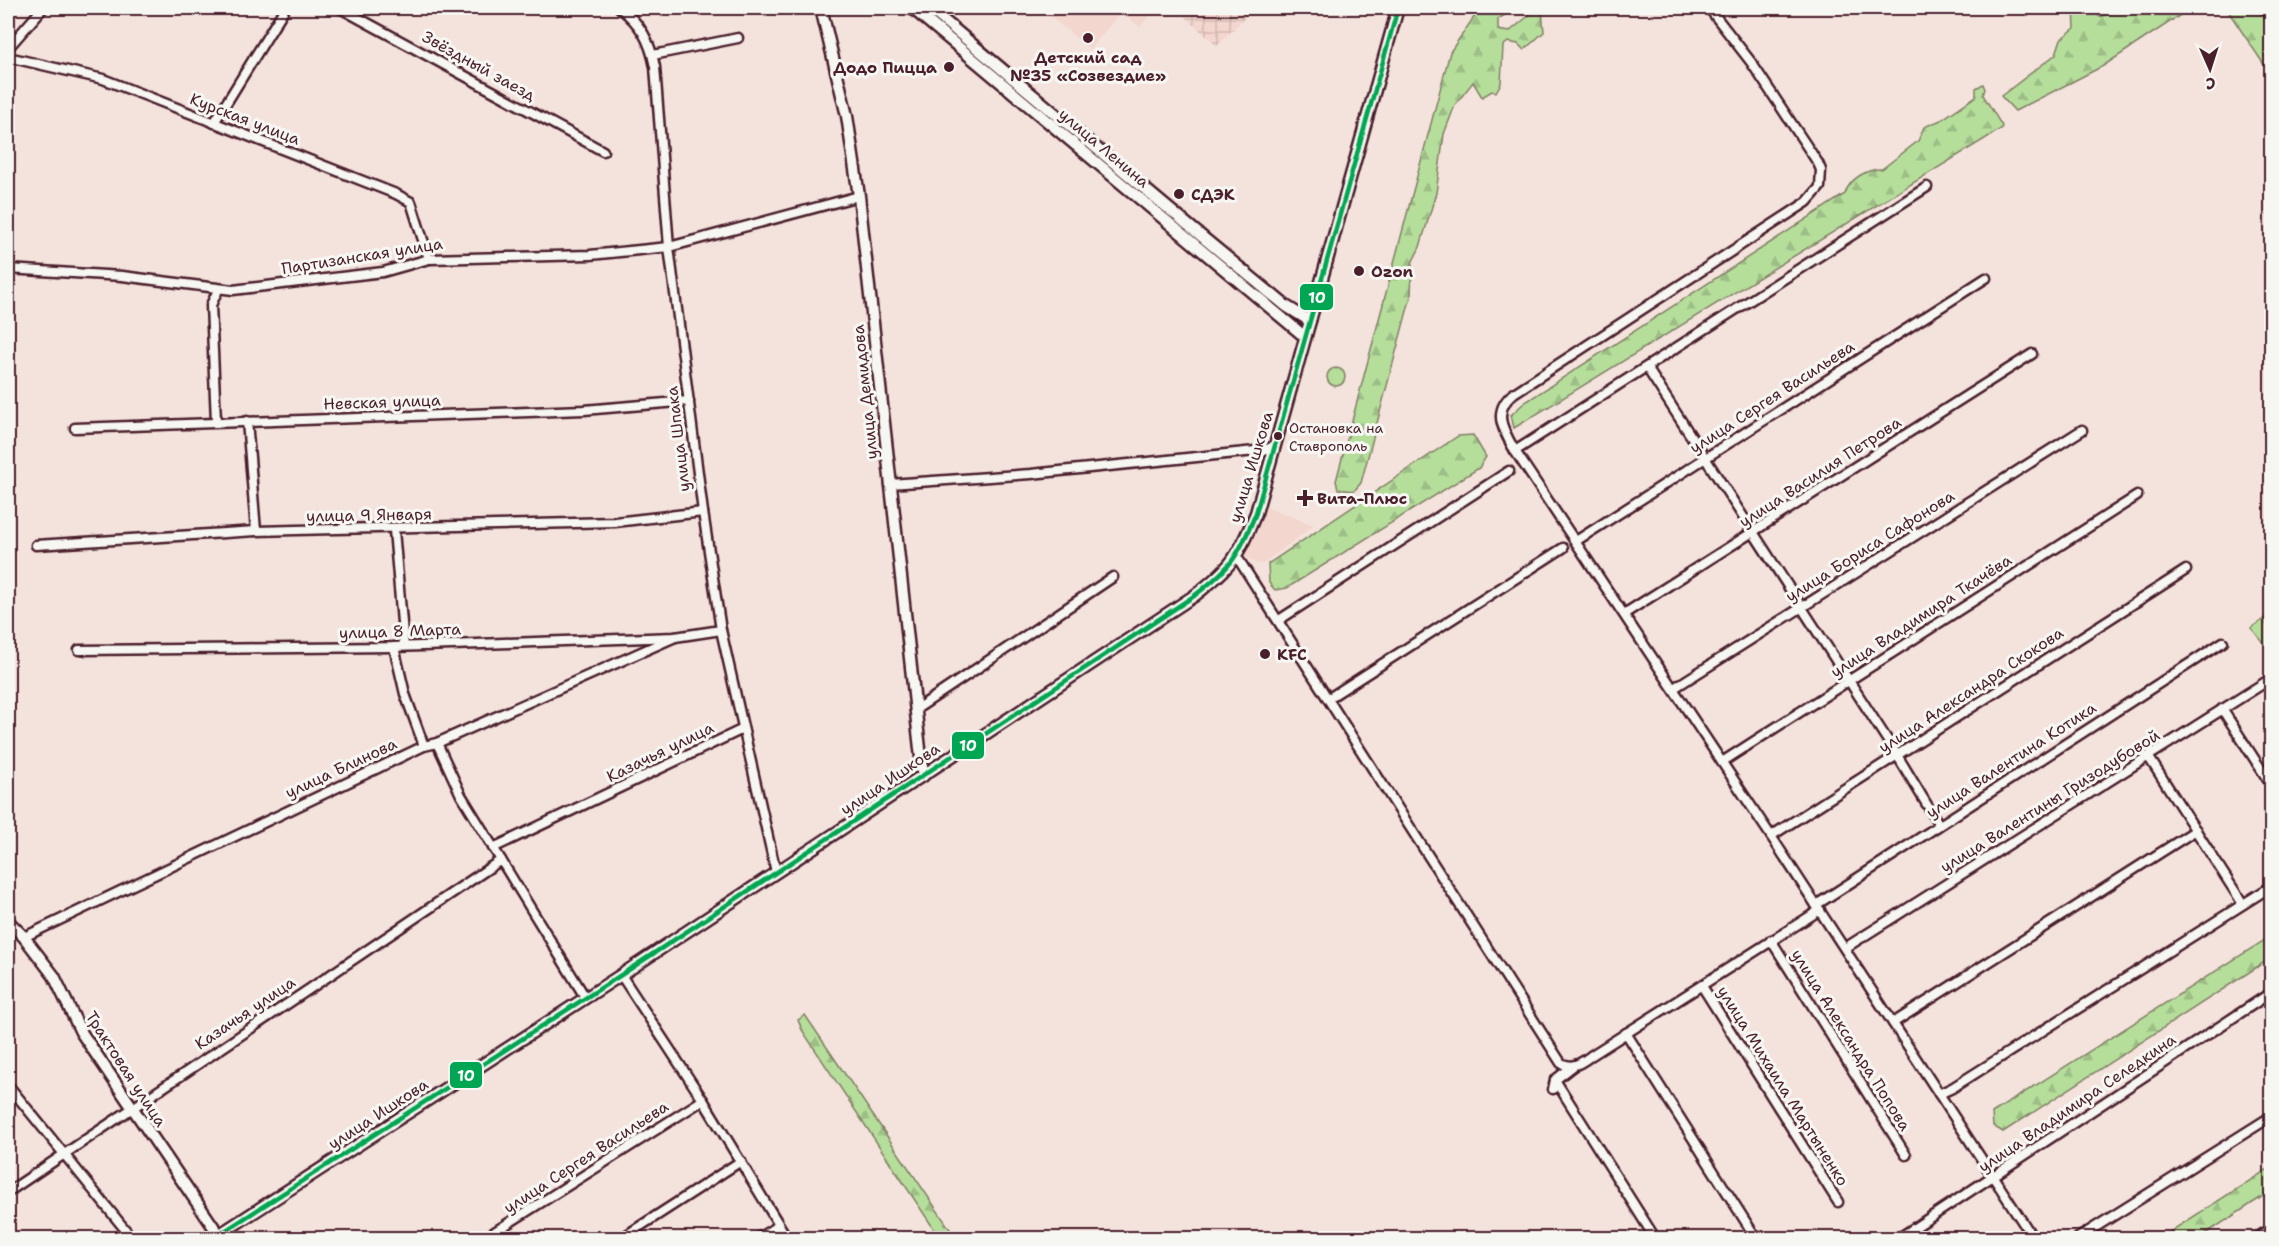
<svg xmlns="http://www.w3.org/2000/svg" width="2279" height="1246" viewBox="0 0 2279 1246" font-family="'Shantell Sans',sans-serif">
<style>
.built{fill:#f3d6ce}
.industrial{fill:url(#industrial-grid)}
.grass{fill:url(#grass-tufts);stroke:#807e63;stroke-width:1.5}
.forest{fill:url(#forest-firs);stroke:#807e63;stroke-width:1.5}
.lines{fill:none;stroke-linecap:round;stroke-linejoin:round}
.minor-casing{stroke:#4a1f2b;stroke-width:13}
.tertiary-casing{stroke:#4a1f2b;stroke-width:15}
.minor{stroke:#f6f6f2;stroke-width:8}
.tertiary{stroke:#f6f6f2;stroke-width:10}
.bus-1-casing{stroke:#f6f6f2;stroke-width:9}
.bus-1{stroke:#00a651;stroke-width:4.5}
.poi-dot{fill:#4a1f2b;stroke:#f6f6f2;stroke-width:2}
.labels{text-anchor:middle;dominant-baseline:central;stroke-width:6;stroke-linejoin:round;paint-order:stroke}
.bus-label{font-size:14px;fill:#4a1f2b;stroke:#f6f6f2;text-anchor:start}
.poi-label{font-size:16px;font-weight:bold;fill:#4a1f2b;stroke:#f6f6f2;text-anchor:start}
.street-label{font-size:16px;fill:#4a1f2b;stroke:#f6f6f2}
.line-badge{stroke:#f6f6f2;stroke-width:2}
.badge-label{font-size:16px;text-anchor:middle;font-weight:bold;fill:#fff}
</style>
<defs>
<pattern id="industrial-grid" width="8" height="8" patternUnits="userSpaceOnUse" patternTransform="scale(1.5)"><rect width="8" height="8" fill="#f3d6ce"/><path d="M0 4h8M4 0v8" fill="none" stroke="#d2b7b1"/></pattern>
<pattern id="grass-tufts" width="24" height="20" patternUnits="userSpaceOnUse" patternTransform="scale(1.5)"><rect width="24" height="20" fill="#b5de9b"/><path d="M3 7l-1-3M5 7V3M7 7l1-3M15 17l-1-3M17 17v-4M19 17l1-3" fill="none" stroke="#9dbe86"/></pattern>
<pattern id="forest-firs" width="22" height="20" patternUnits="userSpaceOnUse" patternTransform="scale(1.5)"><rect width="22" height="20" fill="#b5de9b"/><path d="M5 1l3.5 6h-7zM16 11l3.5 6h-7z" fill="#9dbe86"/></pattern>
</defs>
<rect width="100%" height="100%" fill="#f4e3dd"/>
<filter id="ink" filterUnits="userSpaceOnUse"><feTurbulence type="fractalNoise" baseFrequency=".0167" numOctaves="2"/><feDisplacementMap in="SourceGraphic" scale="12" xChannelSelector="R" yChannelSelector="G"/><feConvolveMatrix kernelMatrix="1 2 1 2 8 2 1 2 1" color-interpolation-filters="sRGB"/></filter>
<g filter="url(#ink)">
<!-- built -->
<g class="built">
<polygon points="1040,8 1157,8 1140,27 1121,12 1090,49"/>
<polygon points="1266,507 1314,525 1263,564 1257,564 1246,557 1246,550"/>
</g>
<!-- industrial -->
<polygon class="industrial" points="1176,8 1247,8 1251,11 1217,46"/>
<!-- grass -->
<circle class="grass" cx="1336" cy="377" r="9"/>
<!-- forest -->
<g class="forest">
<polygon points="1489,8 1517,8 1498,19 1498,30 1509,32 1538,8 1556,8 1542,11 1544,32 1524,50 1518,44 1508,42 1503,46 1501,83 1496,92 1492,91 1482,97 1473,82 1455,105 1444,134 1436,193 1420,247 1412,263 1411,296 1361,483 1354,491 1338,489 1336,481 1450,52 1479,10"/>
<polygon points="2078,8 2092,8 2100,17 2120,8 2191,8 2103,66 2015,111 2001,96 2056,54 2061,39 2075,28 2074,9"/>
<polygon points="2226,8 2263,8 2271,21 2271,75"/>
<path d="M1983,84l2,5 -2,6 19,31 -1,3 -487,299 -3,-13 13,-12 321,-209c4,-15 23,-26 37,-25l36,-28 6,-14 17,-7 35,-24v-8z"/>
<polygon points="1473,435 1486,457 1479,468 1287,588 1275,590 1269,583 1268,564 1458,436"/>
<polygon points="2271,614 2271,642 2266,646 2251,628"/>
<polygon points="2271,936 2271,958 2003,1132 1993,1126 1992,1113"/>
<polygon points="805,1015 956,1238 940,1238 802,1030 798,1020"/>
<polygon points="2271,1167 2271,1191 2199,1238 2160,1238"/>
</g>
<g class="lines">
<!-- minor casing -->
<g class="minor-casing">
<g id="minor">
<polyline points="340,8 603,151"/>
<path d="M620,8c21,16 30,33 35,59l14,180 34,265 18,118 55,242"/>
<path d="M1709,8l42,54 67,101 3,7 -1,17 -13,15 -293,191c-23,18 -11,37 1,58l256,385 262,402"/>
<polyline points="2264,8 2272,18"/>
<polyline points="8,48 43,8"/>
<polyline points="653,55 738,38"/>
<polyline points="8,57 103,79 396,194 411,202 429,259"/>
<polyline points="214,123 285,8"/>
<polyline points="8,269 122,276 233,290 383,272 429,259 590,255 669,247 859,196"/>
<polyline points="1647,368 1897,755 1938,823"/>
<polyline points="216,421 211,305 218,290"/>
<polyline points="247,421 256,531"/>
<polyline points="75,428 584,410 689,401"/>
<polyline points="1515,451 1927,187"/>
<polyline points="890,484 1031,474 1265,450 1274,446"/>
<polyline points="394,530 404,646"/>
<polyline points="1576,541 1986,278"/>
<polyline points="36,545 256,531 615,522 703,512"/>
<path d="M1237,557l324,506c12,7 21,-1 31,-8l228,-145"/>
<polyline points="1624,614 2032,354"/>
<polyline points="1279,620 1509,471"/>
<polyline points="394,647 405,694 424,746"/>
<polyline points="79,650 394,647 675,637 721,630"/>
<polyline points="1674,688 2082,430"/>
<polyline points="1329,698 1563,548"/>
<polyline points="2222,709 2272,786"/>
<polyline points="915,710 1113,577"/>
<polyline points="437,743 461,795 585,997"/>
<polyline points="2148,756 2243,904"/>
<polyline points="1722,762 2137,496"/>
<polyline points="1771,836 2186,570"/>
<polyline points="493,848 743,729"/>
<polyline points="1816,905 2223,642"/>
<polyline points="24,937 424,746 437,743 675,637"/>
<polyline points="1771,940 1906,1155"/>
<polyline points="1845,948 2272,678"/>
<polyline points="621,975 703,1100 787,1238"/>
<polyline points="1702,986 1838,1202"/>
<polyline points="1893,1023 2196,830"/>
<polyline points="1626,1033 1756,1238"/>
<polyline points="1555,1080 1655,1238"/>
<polyline points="8,1085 132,1238"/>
<polyline points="1553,1089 1555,1080 1573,1066"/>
<polyline points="1939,1094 1952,1088 2272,886"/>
<polyline points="8,1192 501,860"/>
<polyline points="485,1238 703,1100"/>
<polyline points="622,1238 741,1161"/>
<polyline points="758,1238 778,1226"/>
<polyline points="1899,1238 2272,992"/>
<polyline points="2078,1238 2272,1116"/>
<polyline points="2256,1238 2272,1228"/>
</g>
</g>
<!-- tertiary casing -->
<g class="tertiary-casing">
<g id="tertiary">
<polyline points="821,8 847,116 859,196 923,776"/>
<polyline points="912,8 1304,336"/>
<polyline points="929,8 1206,240 1286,306 1310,321"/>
<polyline points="8,921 24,937 54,976 81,1032 219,1235"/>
<path d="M214,1238l407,-263 573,-379c39,-30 43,-38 62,-83l142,-505"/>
</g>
</g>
<!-- minor -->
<use href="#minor" class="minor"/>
<!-- tertiary -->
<use href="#tertiary" class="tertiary"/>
<!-- bus-1 casing -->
<g class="bus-1-casing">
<path id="bus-1" d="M214,1238l407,-263 573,-379c39,-30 43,-38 62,-83l142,-505"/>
</g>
<!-- bus-1 -->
<use href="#bus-1" class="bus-1"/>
</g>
</g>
<!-- markers -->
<g class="poi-dot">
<circle cx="1088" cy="38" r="6"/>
<circle cx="949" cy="67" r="6"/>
<circle cx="1179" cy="194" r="6"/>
<circle cx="1359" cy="271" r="6"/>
<circle cx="1278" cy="436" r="5"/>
<path d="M1302 489h6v6h6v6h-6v6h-6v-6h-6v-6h6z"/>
<circle cx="1265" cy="654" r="6"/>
</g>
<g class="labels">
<!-- bus labels -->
<g class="bus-label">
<text x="1289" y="428">Остановка на<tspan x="1289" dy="18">Ставрополь</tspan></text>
</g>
<!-- poi labels -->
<g class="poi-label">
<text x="1088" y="57" text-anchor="middle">Детский сад<tspan x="1088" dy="18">№35 «Созвездие»</tspan></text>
<text x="937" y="67" text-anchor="end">Додо Пицца</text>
<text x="1191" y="194">СДЭК</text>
<text x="1371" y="271">Ozon</text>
<text x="1317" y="498">Вита-Плюс</text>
<text x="1277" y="654">KFC</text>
</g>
<!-- street labels -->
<g class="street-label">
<text transform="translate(479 66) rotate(29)">Звёздный заезд</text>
<text transform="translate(245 119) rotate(21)">Курская улица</text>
<text transform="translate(1104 148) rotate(40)">улица Ленина</text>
<text transform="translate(362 256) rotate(-9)">Партизанская улица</text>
<text transform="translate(865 392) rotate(-96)">улица Демидова</text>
<text transform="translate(1772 397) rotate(-33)">улица Сергея Васильева</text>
<text transform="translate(382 402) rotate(-2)">Невская улица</text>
<text transform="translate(678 439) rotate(-97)">улица Шпака</text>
<text transform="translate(1251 467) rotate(-73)">улица Ишкова</text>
<text transform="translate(1820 472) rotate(-33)">улица Василия Петрова</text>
<text transform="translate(369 515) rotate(-1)">улица 9 Января</text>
<text transform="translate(1870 546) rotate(-32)">улица Бориса Сафонова</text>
<text transform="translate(1921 616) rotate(-33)">улица Владимира Ткачёва</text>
<text transform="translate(400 631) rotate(-2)">улица 8 Марта</text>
<text transform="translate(1971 690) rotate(-33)">улица Александра Скокова</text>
<text transform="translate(660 752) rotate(-26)">Казачья улица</text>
<text transform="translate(2011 760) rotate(-33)">улица Валентина Котика</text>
<text transform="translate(341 768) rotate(-25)">улица Блинова</text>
<text transform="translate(890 779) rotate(-34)">улица Ишкова</text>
<text transform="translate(2050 801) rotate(-32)">улица Валентины Гризодубовой</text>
<text transform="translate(245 1013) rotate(-34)">Казачья улица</text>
<text transform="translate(1851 1040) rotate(58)">улица Александра Попова</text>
<text transform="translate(126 1069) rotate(57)">Трактовая улица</text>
<text transform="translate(1783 1086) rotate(58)">улица Михаила Мартыненко</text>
<text transform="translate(2077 1103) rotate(-34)">улица Владимира Селедкина</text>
<text transform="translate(378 1114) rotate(-33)">улица Ишкова</text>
<text transform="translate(586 1157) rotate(-33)">улица Сергея Васильева</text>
</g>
</g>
<g class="line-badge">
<rect x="1299" y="283" width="35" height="28" rx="6" fill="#00a651"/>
<rect x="951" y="731" width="34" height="29" rx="6" fill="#00a651"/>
<rect x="449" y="1061" width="34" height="28" rx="6" fill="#00a651"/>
</g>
<g class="badge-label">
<text x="1317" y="303">10</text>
<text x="968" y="751">10</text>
<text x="466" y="1081">10</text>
</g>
<!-- margin -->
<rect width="2279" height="1246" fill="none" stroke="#f6f6f2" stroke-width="30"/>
<rect x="15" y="15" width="2249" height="1216" fill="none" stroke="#4a1f2b" stroke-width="2" filter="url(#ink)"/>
<!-- north arrow -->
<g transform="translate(2210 69) rotate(177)" stroke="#f6f6f2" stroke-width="4.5" paint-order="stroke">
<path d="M0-4.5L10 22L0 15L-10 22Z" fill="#4a1f2b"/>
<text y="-9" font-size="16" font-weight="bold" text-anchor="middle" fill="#4a1f2b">С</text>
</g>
</svg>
